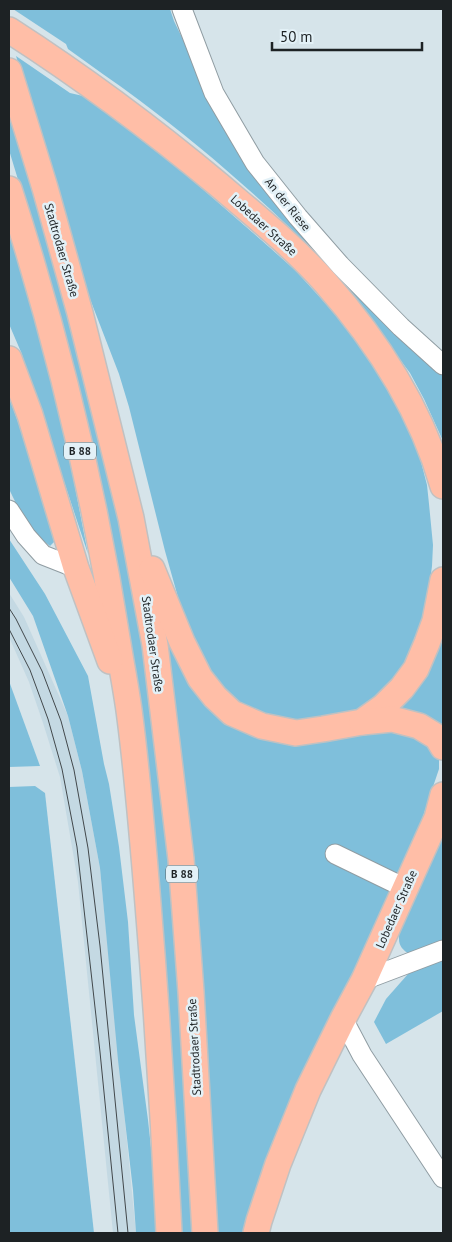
<svg xmlns="http://www.w3.org/2000/svg" width="452" height="1242" viewBox="0 0 452 1242" font-family="'PT Sans',sans-serif">
<style>
.built{fill:#c4d9e3}
.green{fill:#7fbfdb}
.lines{fill:none;stroke-linecap:round;stroke-linejoin:round}
.minor-casing{stroke:#909da3;stroke-width:21}
.major-casing{stroke:#c0c1c2;stroke-width:28}
.minor{stroke:#fff;stroke-width:19}
.major{stroke:#ffbea7;stroke-width:25}
.tram{stroke:#42484b;stroke-width:1}
.labels{text-anchor:middle;dominant-baseline:central;stroke-width:5;stroke-linejoin:round;paint-order:stroke}
.shield{fill:#e3f1f7;stroke:#586063;stroke-width:1}
.shield-label{font-size:11px;font-weight:bold;fill:#1d2224}
.street-label{font-size:12px;fill:#1d2224;stroke:#e3f1f7}
</style>
<rect width="100%" height="100%" fill="#d6e4ea"/>
<!-- built -->
<polygon class="built" points="9,593 24,617 68,716 82,771 100,868 136,1233 113,1233 78,882 60,777 43,723 29,682 9,637"/>
<!-- green -->
<g class="green">
<path d="M13,9h157l4,12 63,131 88,110c-58,-58 -120,-113 -186,-162 -24,-18 -48,-34 -71,-51l-2,-5z"/>
<polygon points="16,56 70,93 83,96 146,141 183,172 268,246 296,271 337,316 358,342 388,386 410,431 419,454 427,485 429,504 433,545 432,566 427,606 416,646 394,683 361,710 327,721 284,721 250,709 239,702 229,694 206,668 183,615 165,551 129,407 119,374 90,299 82,274 41,135"/>
<path d="M9,107c36,122 71,243 99,367 10,44 21,89 29,135 35,206 44,416 56,624h-12l-15,-257 -136,-757 -21,-69z"/>
<polygon points="9,231 26,287 63,425 88,554 21,352 9,324"/>
<polygon points="341,276 404,340 443,376 443,441 424,399 410,373 377,329 337,281"/>
<polygon points="9,397 30,455 55,541 50,546 28,528 9,489"/>
<polygon points="9,539 45,594 88,676 104,764 109,784 119,847 128,922 134,1015 148,1120 156,1194 157,1233 136,1233 133,1190 118,1060 100,868 82,771 68,716 33,616 9,577"/>
<polygon points="162,614 223,713 366,729 411,731 438,753 439,760 439,769 417,834 379,918 279,1128 255,1192 245,1233 217,1233 196,900 182,761 171,670"/>
<polygon points="443,616 443,732 392,713"/>
<polygon points="9,681 40,766 9,767"/>
<polygon points="35,786 45,793 94,1233 9,1233 9,787"/>
<path d="M443,830v112l-34,12c-6,-4 -10,-8 -10,-15 -1,-19 14,-38 22,-54 9,-18 15,-37 22,-55z"/>
<polygon points="443,957 443,1011 386,1044 374,1022 386,999 408,974"/>
</g>
<g class="lines">
<!-- minor casing -->
<g class="minor-casing">
<g id="minor">
<polyline points="182,9 185,17 214,93 255,163 298,217 340,265 401,327 443,365"/>
<polyline points="9,510 26,536 43,555 76,568"/>
<polyline points="335,854 405,888"/>
<polyline points="364,980 443,950"/>
<polyline points="343,1019 362,1055 443,1178"/>
</g>
</g>
<!-- major casing -->
<g class="major-casing">
<g id="major">
<path d="M9,30c73,47 143,99 210,155 35,30 75,62 106,97 53,60 96,127 118,204"/>
<polyline points="9,71 45,188 80,313 131,518 155,645 181,859 191,992 205,1233"/>
<path d="M9,189c48,149 85,301 109,455 4,25 9,49 12,74 8,62 13,124 18,186 9,109 16,219 21,329"/>
<polyline points="9,359 30,415 76,568 110,661"/>
<polyline points="152,569 182,642 200,678 215,697 232,713 262,726 296,733 323,729 362,722 383,707 402,688 416,669 427,643 435,621 443,580"/>
<polyline points="362,722 392,719 419,726 437,737 443,747"/>
<polyline points="256,1233 259,1221 278,1164 308,1090 343,1019 364,980 437,818 443,795"/>
</g>
</g>
<!-- minor -->
<use href="#minor" class="minor"/>
<!-- major -->
<use href="#major" class="major"/>
<!-- tram -->
<g class="tram">
<polyline points="9,608 16,619 42,671 61,721 74,770 88,848 100,946 128,1233"/>
<polyline points="9,629 30,670 48,719 62,769 77,847 100,1052 118,1233"/>
</g>
</g>
<g class="labels">
<!-- shield labels -->
<g class="shield">
<rect x="64" y="442.5" width="32" height="17" rx="4"/>
<rect x="166" y="865.5" width="32" height="17" rx="4"/>
</g>
<g class="shield-label">
<text x="80" y="451">B 88</text>
<text x="182" y="874">B 88</text>
</g>
<!-- street labels -->
<g class="street-label">
<text transform="translate(288 204) rotate(51)">An der Riese</text>
<text transform="translate(264 225) rotate(42)">Lobedaer Straße</text>
<text transform="translate(62 250) rotate(74)">Stadtrodaer Straße</text>
<text transform="translate(153 644) rotate(82)">Stadtrodaer Straße</text>
<text transform="translate(396 909) rotate(-66)">Lobedaer Straße</text>
<text transform="translate(194 1047) rotate(-93)">Stadtrodaer Straße</text>
</g>
</g>
<!-- border -->
<rect width="452" height="1242" fill="none" stroke="#1d2224" stroke-width="20"/>
<!-- scale -->
<path d="M272 42v8h150v-8" fill="none" stroke="#1d2224" stroke-width="2.5"/>
<text x="280" y="42" font-size="15" fill="#1d2224" stroke="#e3f1f7" stroke-width="4" paint-order="stroke">50 m</text>
</svg>
